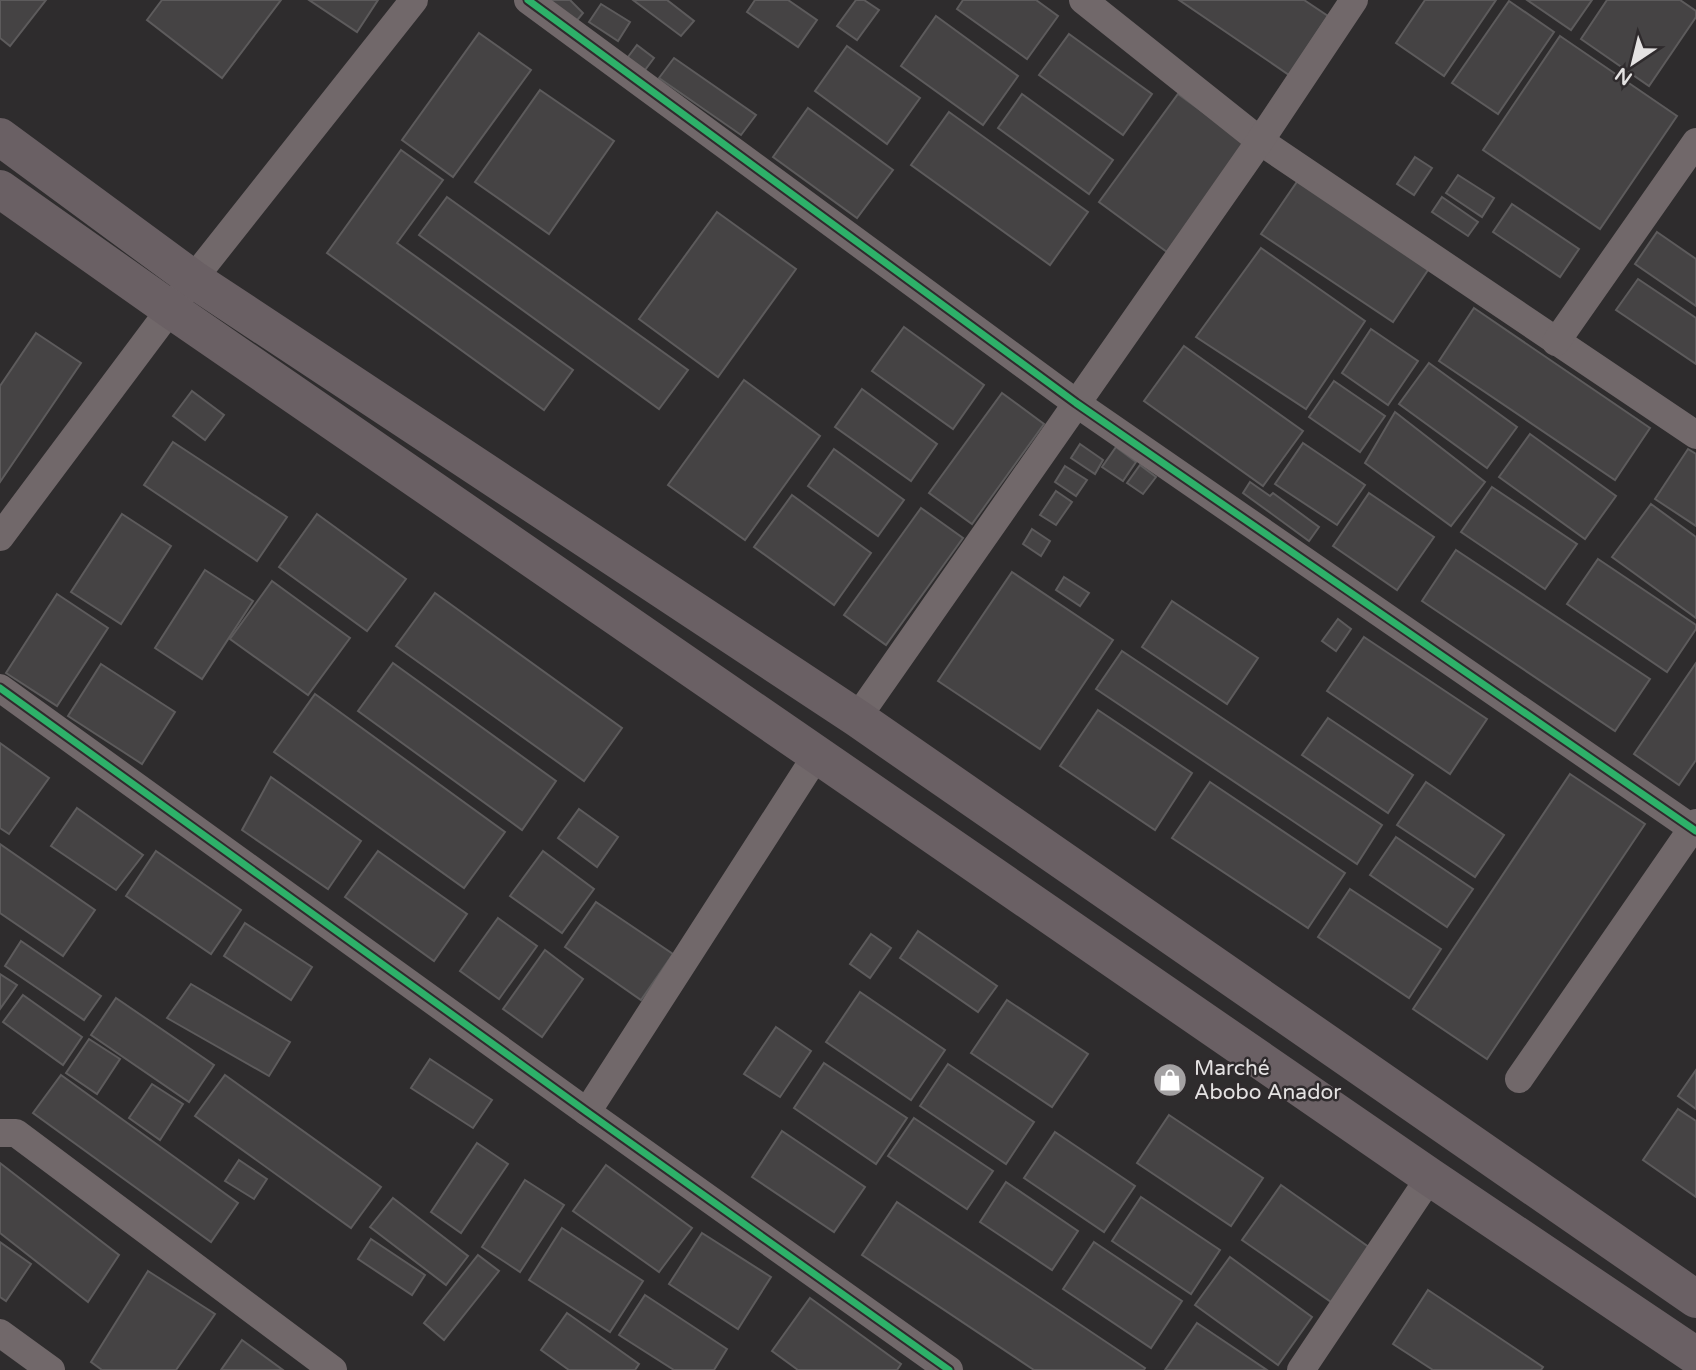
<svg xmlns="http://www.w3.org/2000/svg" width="1696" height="1370" viewBox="0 0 1696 1370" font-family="'Varela Round',sans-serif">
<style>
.building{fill:#454344;stroke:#5d5b5c;stroke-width:2}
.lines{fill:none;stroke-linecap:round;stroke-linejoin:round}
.minor{stroke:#71686a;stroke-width:28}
.secondary{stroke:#6a6064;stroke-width:38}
.cycleway-casing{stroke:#2f2b2d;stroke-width:11}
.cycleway{stroke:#2db169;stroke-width:7}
.labels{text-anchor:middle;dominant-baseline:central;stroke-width:5;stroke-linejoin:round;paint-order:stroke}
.poi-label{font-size:21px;fill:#e4e2e2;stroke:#2f2b2d;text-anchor:start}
</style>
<rect width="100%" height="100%" fill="#2e2c2d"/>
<!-- building -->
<g class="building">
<polygon points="0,0 46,0 10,46 0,38"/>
<polygon points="162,0 281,0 222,78 147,20"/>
<polygon points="309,0 378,0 357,32"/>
<polygon points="550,0 570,0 583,13 574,24"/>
<polygon points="633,0 667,0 694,21 681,36"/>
<polygon points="755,0 788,0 817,20 798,47 747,12"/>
<polygon points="856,0 864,0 879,10 857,40 837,26"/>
<polygon points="963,0 1036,0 1058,16 1027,59 957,9"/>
<polygon points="1179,0 1304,0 1328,16 1289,75"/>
<polygon points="1425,0 1496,0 1444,76 1396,43"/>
<polygon points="1527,0 1592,0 1571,30"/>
<polygon points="1607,0 1680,0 1696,11 1696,17 1649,86 1581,39"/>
<polygon points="1509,1 1554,32 1498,114 1452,83"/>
<polygon points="601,4 630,22 618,41 589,22"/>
<polygon points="936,16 1018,76 983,125 901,66"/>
<polygon points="479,33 531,70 453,177 402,140"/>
<polygon points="1069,34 1152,94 1123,135 1039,75"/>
<polygon points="1560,36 1677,116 1600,229 1483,150"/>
<polygon points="637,45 654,58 639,78 622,65"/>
<polygon points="847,46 920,98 887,144 815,91"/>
<polygon points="674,58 756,115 741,135 659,78"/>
<polygon points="540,90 614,141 549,234 475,182"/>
<polygon points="1022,94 1113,160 1089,194 998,128"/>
<polygon points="1178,94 1250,146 1171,255 1099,202"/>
<polygon points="808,108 893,170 857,218 773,157"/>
<polygon points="949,112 1088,212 1050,265 911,165"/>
<polygon points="401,150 443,180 397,243 573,370 544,410 327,253"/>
<polygon points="1415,157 1432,168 1414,195 1397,184"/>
<polygon points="1458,175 1494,198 1482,217 1446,193"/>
<polygon points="1301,176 1432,264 1393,322 1261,234"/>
<polygon points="447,197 688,370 659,409 419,235"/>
<polygon points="1442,197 1478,222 1468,236 1432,212"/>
<polygon points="1512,204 1579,249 1560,277 1493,232"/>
<polygon points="717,212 796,269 718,377 639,319"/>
<polygon points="1657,232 1696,259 1696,306 1635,264"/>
<polygon points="1261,248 1365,321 1306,409 1196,337"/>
<polygon points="1638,279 1696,318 1696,364 1616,310"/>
<polygon points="1474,308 1650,428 1615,480 1439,361"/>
<polygon points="904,327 984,385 953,429 872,371"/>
<polygon points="1371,329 1418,361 1388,405 1342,373"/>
<polygon points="36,333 81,363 0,482 0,386"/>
<polygon points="1184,346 1303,431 1263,486 1144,401"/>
<polygon points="1429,363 1517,427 1487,468 1399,404"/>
<polygon points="744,380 820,436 745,540 668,485"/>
<polygon points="1334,381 1385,416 1360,452 1309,417"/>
<polygon points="862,389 937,444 911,481 835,427"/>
<polygon points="192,391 224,415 205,440 173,416"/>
<polygon points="1002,393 1044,424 972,524 929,493"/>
<polygon points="1395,412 1485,482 1451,526 1365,463"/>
<polygon points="1530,434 1616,496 1585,539 1499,477"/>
<polygon points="173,442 287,517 257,561 144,485"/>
<polygon points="1303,443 1365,485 1337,525 1275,484"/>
<polygon points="1080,444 1103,460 1095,474 1071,458"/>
<polygon points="1116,447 1136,462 1123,481 1102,467"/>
<polygon points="834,449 904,500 878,536 808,486"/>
<polygon points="1688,449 1696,454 1696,526 1655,499"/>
<polygon points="1140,465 1156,477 1143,494 1127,483"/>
<polygon points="1065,466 1087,480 1076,496 1055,482"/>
<polygon points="1250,482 1270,496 1273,493 1319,527 1309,541 1243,493"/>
<polygon points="1492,487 1577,544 1545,589 1461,532"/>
<polygon points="1056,491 1072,502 1056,525 1040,515"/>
<polygon points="1369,493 1434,537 1397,590 1333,546"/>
<polygon points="792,495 871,553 834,605 754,547"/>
<polygon points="1651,504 1696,537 1696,618 1612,557"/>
<polygon points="921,508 963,538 886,645 844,615"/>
<polygon points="122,514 171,546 121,624 71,592"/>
<polygon points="317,514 406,579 367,631 279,567"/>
<polygon points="1032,529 1050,541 1041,556 1023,544"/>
<polygon points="1456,550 1650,679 1615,731 1422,601"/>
<polygon points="1598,559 1696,625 1696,629 1667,672 1567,604"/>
<polygon points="205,570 253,601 202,679 155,648"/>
<polygon points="1012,572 1113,640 1040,749 938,681"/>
<polygon points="1064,577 1089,593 1080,606 1056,590"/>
<polygon points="272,581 350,638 308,695 230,639"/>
<polygon points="435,593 622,728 584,781 396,646"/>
<polygon points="57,594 108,628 57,706 6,673"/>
<polygon points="1172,601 1258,658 1227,704 1142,647"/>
<polygon points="1338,619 1351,629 1336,651 1322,641"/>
<polygon points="1364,637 1487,719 1450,774 1327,691"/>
<polygon points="1122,651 1382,825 1357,864 1096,689"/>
<polygon points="393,663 556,781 522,830 358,711"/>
<polygon points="1696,663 1696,760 1679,785 1634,754"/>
<polygon points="101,664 175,712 142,764 68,716"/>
<polygon points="315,694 505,832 464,888 274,752"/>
<polygon points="1098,710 1192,773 1155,830 1060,766"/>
<polygon points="1328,718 1413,775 1388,813 1302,755"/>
<polygon points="0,743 49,778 9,834 0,828"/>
<polygon points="1570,774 1645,824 1487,1059 1413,1009"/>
<polygon points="271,777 361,841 328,889 242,830"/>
<polygon points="1210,782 1345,873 1308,928 1172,838"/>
<polygon points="1426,782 1504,835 1475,877 1397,825"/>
<polygon points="77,808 143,855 116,890 51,846"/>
<polygon points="579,809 618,837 597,867 558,838"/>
<polygon points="1396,837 1473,889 1447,927 1370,875"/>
<polygon points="0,844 95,910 63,956 0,913"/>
<polygon points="156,851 241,910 211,954 126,896"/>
<polygon points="378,851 467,914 434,961 345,897"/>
<polygon points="543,851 594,889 562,933 510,896"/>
<polygon points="1350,889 1441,949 1409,998 1318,937"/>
<polygon points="596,902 673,954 641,1000 565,947"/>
<polygon points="498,918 537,946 499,999 460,971"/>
<polygon points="245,923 312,967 291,1000 224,956"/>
<polygon points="918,931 997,986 978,1012 900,958"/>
<polygon points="871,934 891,948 870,978 850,964"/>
<polygon points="21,941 101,996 84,1020 5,966"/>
<polygon points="545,950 583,979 542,1037 503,1009"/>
<polygon points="0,974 17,985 0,1009"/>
<polygon points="191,984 290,1042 269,1076 167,1018"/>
<polygon points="860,992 945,1050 911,1100 826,1042"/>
<polygon points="23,995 82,1037 63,1065 3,1022"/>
<polygon points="116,998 214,1065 189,1102 91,1035"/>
<polygon points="1007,1000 1088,1054 1052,1107 971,1053"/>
<polygon points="776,1027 811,1051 780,1097 744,1074"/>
<polygon points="89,1039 120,1059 97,1094 66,1073"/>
<polygon points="430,1059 492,1100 473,1128 411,1088"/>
<polygon points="824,1063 907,1118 876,1164 794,1108"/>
<polygon points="948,1064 1034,1122 1006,1164 920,1106"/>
<polygon points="1696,1070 1696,1109 1678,1096"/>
<polygon points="61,1075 238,1203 211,1242 33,1113"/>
<polygon points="225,1075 381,1187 351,1228 195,1116"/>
<polygon points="152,1084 183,1104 160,1140 129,1118"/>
<polygon points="1678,1109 1696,1121 1696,1197 1643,1160"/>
<polygon points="1169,1115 1263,1178 1231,1226 1137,1163"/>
<polygon points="914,1118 993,1171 967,1209 888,1156"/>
<polygon points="782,1131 865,1187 834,1232 752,1177"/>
<polygon points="1055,1132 1135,1186 1104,1232 1024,1178"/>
<polygon points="477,1143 508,1164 461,1233 431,1212"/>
<polygon points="239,1160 267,1179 254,1199 225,1181"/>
<polygon points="0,1163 119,1255 88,1302 0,1233"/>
<polygon points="606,1165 692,1228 659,1272 573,1211"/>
<polygon points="525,1180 564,1205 520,1272 482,1247"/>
<polygon points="1006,1182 1078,1231 1052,1270 980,1222"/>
<polygon points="1281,1185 1373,1250 1334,1304 1242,1240"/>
<polygon points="1141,1197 1220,1250 1191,1294 1112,1241"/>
<polygon points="393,1198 468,1256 446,1285 370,1227"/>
<polygon points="897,1202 1145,1368 1144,1370 1034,1370 862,1255"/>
<polygon points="562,1228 643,1281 610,1332 529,1280"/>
<polygon points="702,1233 771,1277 738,1329 669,1284"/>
<polygon points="371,1239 425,1275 412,1295 358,1259"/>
<polygon points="0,1242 31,1264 6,1301 0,1297"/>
<polygon points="1094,1242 1182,1301 1151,1348 1063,1289"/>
<polygon points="478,1255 499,1271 444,1340 424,1323"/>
<polygon points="1230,1257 1312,1317 1278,1365 1195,1305"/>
<polygon points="148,1271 215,1314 176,1370 102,1370 91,1362"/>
<polygon points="1428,1290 1543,1367 1541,1370 1433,1370 1393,1344"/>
<polygon points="645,1295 727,1349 714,1370 674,1370 619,1335"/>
<polygon points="810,1298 901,1364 897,1370 798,1370 772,1351"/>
<polygon points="567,1313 639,1364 635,1370 569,1370 541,1350"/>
<polygon points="1197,1323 1267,1370 1165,1370"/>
<polygon points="242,1340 283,1370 221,1370"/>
</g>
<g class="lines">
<!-- minor -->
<g class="minor">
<polyline points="528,0 1076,403 1696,831"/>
<polyline points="1083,0 1260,141 1696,435"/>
<polyline points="1556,342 1696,142"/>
<polyline points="0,537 193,279 414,0"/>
<polyline points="0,688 587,1112 949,1370"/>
<polyline points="857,718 1260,141 1354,0"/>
<polyline points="1519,1079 1696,823"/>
<polyline points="587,1112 818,753"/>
<polyline points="0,1133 16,1133 333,1370"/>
<polyline points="0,1333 51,1370"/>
<polyline points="1301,1370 1430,1177"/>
</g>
<!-- secondary -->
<g class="secondary">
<polyline points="0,137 193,279 857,718 1696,1299"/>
<polyline points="0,189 170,309 1430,1177 1696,1356"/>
</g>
<!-- cycleway casing -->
<g class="cycleway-casing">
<g id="cycleway">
<polyline points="528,0 1076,403 1696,831"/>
<polyline points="0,688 587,1112 949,1370"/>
</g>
</g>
<!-- cycleway -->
<use href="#cycleway" class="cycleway"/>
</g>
<!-- icons -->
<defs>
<g id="shop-disc" transform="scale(1.75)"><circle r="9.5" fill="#a4a2a3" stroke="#2f2b2d"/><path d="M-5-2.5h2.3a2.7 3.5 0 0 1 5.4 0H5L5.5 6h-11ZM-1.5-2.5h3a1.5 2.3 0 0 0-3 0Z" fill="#fff"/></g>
</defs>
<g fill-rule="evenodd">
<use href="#shop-disc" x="1170" y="1080"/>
</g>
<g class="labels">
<!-- poi labels -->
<g class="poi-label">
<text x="1194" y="1068">Marché<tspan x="1194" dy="24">Abobo Anador</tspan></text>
</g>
</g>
<!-- north arrow -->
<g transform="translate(1633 63) rotate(215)" stroke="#2f2b2d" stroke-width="5" paint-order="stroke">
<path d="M0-5L12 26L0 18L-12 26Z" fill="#e4e2e2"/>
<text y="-10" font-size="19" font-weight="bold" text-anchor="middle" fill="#e4e2e2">N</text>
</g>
</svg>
